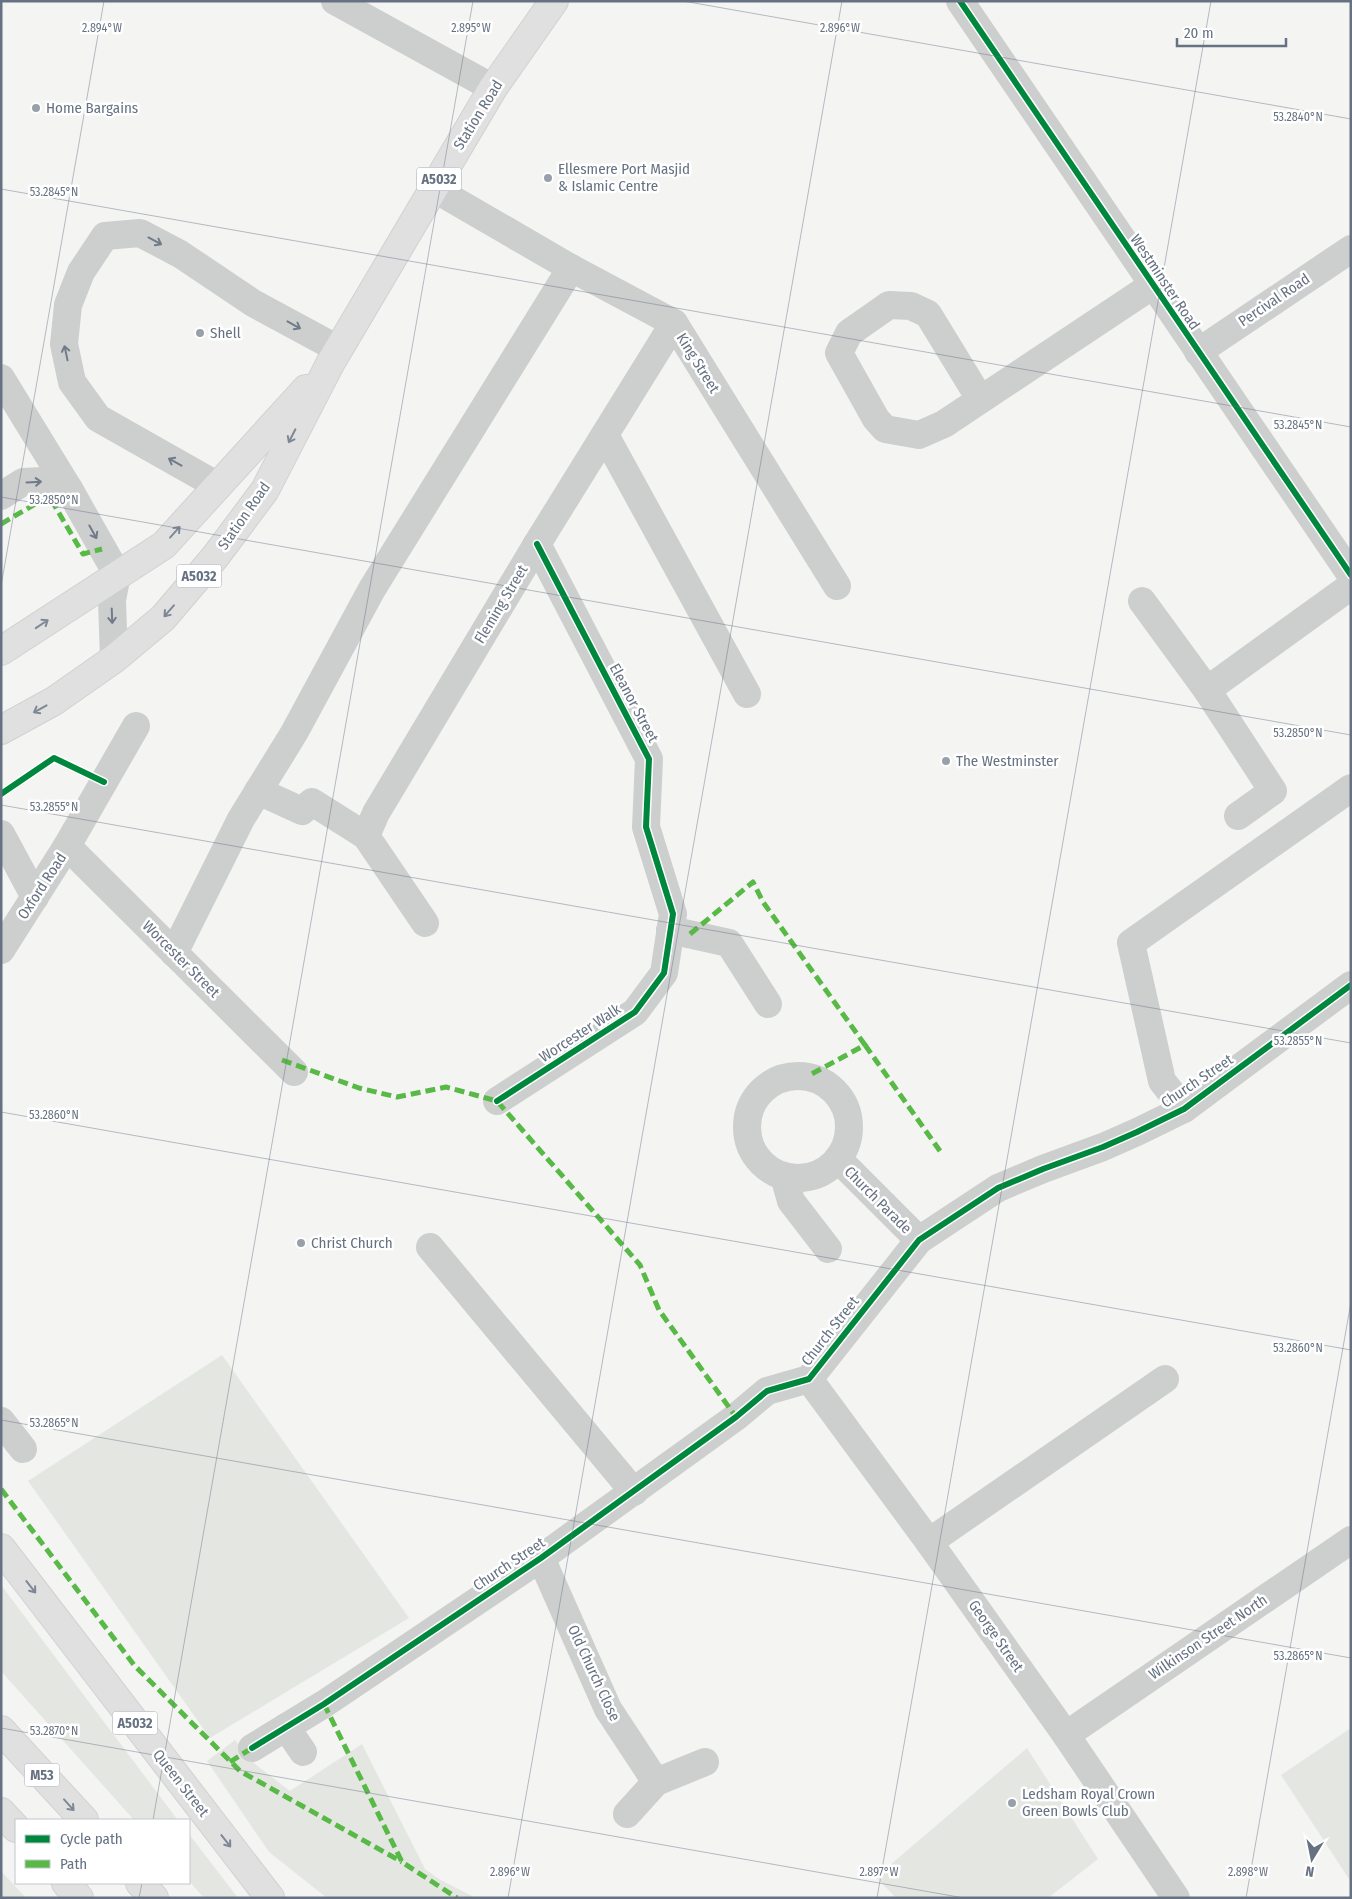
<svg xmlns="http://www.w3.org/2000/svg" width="1352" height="1899" viewBox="0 0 1352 1899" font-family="'Fira Sans Condensed',sans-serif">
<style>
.green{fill:#e4e7e1}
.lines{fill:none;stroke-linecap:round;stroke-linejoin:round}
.major-casing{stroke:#d0d1d1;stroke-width:30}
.highway-casing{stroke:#d1d2d2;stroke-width:30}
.minor{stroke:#cdcece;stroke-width:28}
.major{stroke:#e0e0e1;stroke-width:28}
.highway{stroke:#e0e0e1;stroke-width:28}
.quiet{stroke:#58b947;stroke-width:5;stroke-dasharray:10 5;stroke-linecap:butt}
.cycleway-casing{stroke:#fff;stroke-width:9}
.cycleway{stroke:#00873e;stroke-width:6}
.oneway{stroke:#707b8a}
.oneway2{stroke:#7e8895}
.ticks{fill:none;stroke:#667282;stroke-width:1;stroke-opacity:0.45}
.poi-dot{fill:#98a0aa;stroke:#fff;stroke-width:2}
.labels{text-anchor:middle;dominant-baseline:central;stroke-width:5;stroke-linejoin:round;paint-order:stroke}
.shield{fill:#fff;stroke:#949ca8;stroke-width:1}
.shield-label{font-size:14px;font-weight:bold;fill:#667282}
.poi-label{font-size:15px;fill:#667282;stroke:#fff;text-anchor:start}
.street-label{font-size:15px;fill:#667282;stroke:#fff}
.ticks-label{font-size:12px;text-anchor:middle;fill:#667282;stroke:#fff;stroke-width:5;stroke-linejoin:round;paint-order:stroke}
</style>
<rect width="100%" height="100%" fill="#f4f4f3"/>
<!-- green -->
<g class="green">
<polygon points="222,1355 409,1618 210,1738 28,1481"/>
<polygon points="1,1585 177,1819 178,1820 134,1820 1,1671"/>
<polygon points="1351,1728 1351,1882 1281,1775"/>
<polygon points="235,1740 255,1764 290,1791 362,1744 425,1869 439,1879 476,1898 327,1898 269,1852 207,1761"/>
<polygon points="1027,1748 1098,1859 1048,1898 896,1898 876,1877"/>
<polygon points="189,1834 238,1898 204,1898 189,1881"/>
<polygon points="1,1871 26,1898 1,1898"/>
</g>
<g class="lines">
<!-- major casing -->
<g class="major-casing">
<g id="major">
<polyline points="1,651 164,545 306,389"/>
<polyline points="1,730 54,701 114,659 163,618 215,557 265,490 331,362 493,88 554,1"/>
<polyline points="1,1548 270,1898"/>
</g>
</g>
<!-- highway casing -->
<g class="highway-casing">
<g id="highway">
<polyline points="1,1730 84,1820"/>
<polyline points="1,1812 16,1828"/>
<polyline points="66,1883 79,1898"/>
<polyline points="140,1883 154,1898"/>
<polyline points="269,1897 270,1898"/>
</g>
</g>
<!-- minor -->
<g class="minor">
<polyline points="335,1 493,88"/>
<polyline points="960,1 1351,575"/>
<polyline points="433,188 571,268 674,323 837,586"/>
<polyline points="1198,352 1351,249"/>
<polyline points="1,378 69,489 117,574 112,600 114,659"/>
<polyline points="980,399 928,314 911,306 889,305 849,333 839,353 876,419 885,429 919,435 944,424 1153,285"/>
<polyline points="605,435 747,694"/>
<polyline points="218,486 98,418 72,382 64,344 68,305 81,272 105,236 140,233 180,254 253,303 338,349"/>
<polyline points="1,496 23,482 44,481 69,489"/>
<polyline points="1142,601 1207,690"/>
<polyline points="258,791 302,811 312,802 366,836 425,923"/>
<polyline points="1238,816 1273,791 1207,690 1351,586"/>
<polyline points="1,834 35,897"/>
<polyline points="366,836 376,813 537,544 674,323"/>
<polyline points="67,846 294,1072"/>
<polyline points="670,930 729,943 768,1004"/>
<polyline points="1,950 67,846 136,726"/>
<polyline points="174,953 241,819 294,733 372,589 571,268"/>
<circle cx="798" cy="1127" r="51"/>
<polyline points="497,1101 635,1012 664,973 673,914 646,827 649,759 537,544"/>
<polyline points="1184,1109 1162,1081 1131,943 1351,788"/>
<polyline points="838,1159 919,1240"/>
<polyline points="784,1176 791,1201 828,1249"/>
<polyline points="430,1247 634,1492"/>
<polyline points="809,1379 929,1542 1066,1735 1176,1898"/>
<polyline points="1,1421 23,1449"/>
<polyline points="929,1542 1165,1379"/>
<polyline points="541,1558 608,1709 656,1782"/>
<polyline points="286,1727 303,1752"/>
<polyline points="1066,1735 1351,1540"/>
<polyline points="252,1748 324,1704 541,1558 736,1417 767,1391 809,1379 919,1240 998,1188 1043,1169 1103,1147 1137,1132 1184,1109 1351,985"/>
<polyline points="627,1814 656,1782 705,1762"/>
</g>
<!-- major -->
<use href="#major" class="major"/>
<!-- highway -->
<use href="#highway" class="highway"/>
<!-- quiet -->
<g class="quiet">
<polyline points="1,524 49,496 83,554 102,549"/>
<polyline points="690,934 753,882 763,902 865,1045 808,1076"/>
<polyline points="865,1045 940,1151"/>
<polyline points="282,1060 359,1088 397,1097 446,1087 497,1101 640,1265 659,1310 736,1417"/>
<polyline points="1,1489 134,1665 240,1771 402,1862"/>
<polyline points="324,1704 402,1862 457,1898"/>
<polyline points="230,1762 252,1748"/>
</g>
<!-- cycleway casing -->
<g class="cycleway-casing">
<g id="cycleway">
<polyline points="960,1 1351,575"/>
<polyline points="1,794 54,758 104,782"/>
<polyline points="497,1101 635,1012 664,973 673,914 646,827 649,759 537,544"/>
<polyline points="252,1748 324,1704 541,1558 736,1417 767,1391 809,1379 919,1240 998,1188 1043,1169 1103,1147 1137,1132 1184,1109 1351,985"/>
</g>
</g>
<!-- cycleway -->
<use href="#cycleway" class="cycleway"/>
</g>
<!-- one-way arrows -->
<defs><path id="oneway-shaft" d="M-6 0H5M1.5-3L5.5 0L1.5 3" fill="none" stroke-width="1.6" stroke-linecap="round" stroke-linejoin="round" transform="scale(1.25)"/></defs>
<g class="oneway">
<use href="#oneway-shaft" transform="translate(155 241) rotate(28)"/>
<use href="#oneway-shaft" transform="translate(294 325) rotate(29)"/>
<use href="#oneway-shaft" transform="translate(66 353) rotate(-102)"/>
<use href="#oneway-shaft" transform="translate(175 462) rotate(-151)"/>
<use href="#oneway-shaft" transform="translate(34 482) rotate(-3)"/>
<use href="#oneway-shaft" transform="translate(93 532) rotate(61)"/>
<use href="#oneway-shaft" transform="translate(112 616) rotate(88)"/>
</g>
<g class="oneway2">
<use href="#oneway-shaft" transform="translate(292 436) rotate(117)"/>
<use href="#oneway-shaft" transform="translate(175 532) rotate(-48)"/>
<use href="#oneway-shaft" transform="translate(169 611) rotate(131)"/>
<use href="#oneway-shaft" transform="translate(42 624) rotate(-34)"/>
<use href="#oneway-shaft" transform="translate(40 709) rotate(151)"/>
<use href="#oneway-shaft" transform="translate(31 1587) rotate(52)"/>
<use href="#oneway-shaft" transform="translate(69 1805) rotate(48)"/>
<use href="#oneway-shaft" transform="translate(226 1841) rotate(52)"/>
</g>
<!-- ticks -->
<path class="ticks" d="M683,1l668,118M1,189l1350,238M1,497l1350,238M1,586l103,-585M1,805l1350,238M1,1112l1350,238M1,1420l1350,238M1,1728l963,170M153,1820l320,-1819M139,1898l3,-15M508,1898l334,-1897M877,1898l334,-1897M1246,1898l105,-596"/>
<!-- markers -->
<g class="poi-dot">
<circle cx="36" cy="108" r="5"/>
<circle cx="548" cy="178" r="5"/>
<circle cx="200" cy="333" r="5"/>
<circle cx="946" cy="761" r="5"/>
<circle cx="301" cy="1243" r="5"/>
<circle cx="1012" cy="1803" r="5"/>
</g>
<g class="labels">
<!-- shield labels -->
<g class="shield">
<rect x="416.5" y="167.5" width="45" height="23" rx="4"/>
<rect x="176.5" y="564.5" width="45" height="23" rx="4"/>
<rect x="112.5" y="1711.5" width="45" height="23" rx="4"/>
<rect x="24.5" y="1763.5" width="35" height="23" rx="4"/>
</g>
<g class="shield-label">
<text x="439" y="179">A5032</text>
<text x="199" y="576">A5032</text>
<text x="135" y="1723">A5032</text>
<text x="42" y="1775">M53</text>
</g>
<!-- poi labels -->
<g class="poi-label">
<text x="46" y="108">Home Bargains</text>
<text x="558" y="169">Ellesmere Port Masjid<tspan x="558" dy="17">&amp; Islamic Centre</tspan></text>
<text x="210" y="333">Shell</text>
<text x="956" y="761">The Westminster</text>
<text x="311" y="1243">Christ Church</text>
<text x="1022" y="1794">Ledsham Royal Crown<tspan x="1022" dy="17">Green Bowls Club</tspan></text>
</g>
<!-- street labels -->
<g class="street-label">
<text transform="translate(478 115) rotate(-58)">Station Road</text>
<text transform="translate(1165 282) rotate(56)">Westminster Road</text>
<text transform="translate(1274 300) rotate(-34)">Percival Road</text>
<text transform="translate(698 363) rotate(58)">King Street</text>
<text transform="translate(244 516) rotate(-55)">Station Road</text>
<text transform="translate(501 604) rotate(-59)">Fleming Street</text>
<text transform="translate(634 703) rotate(62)">Eleanor Street</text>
<text transform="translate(42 886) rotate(-57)">Oxford Road</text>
<text transform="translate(181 959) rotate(45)">Worcester Street</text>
<text transform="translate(580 1033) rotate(-33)">Worcester Walk</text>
<text transform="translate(1197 1081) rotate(-34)">Church Street</text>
<text transform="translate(878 1200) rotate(45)">Church Parade</text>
<text transform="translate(830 1331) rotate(-52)">Church Street</text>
<text transform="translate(509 1564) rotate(-34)">Church Street</text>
<text transform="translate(996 1636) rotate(55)">George Street</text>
<text transform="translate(1208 1637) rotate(-34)">Wilkinson Street North</text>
<text transform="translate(594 1673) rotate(65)">Old Church Close</text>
<text transform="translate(181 1783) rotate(52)">Queen Street</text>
</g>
</g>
<g class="ticks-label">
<text x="102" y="32">2.894°W</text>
<text x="471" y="32">2.895°W</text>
<text x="840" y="32">2.896°W</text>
<text x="1298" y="121">53.2840°N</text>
<text x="54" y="196">53.2845°N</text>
<text x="1298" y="429">53.2845°N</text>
<text x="54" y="504">53.2850°N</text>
<text x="1298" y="737">53.2850°N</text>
<text x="54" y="811">53.2855°N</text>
<text x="1298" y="1045">53.2855°N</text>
<text x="54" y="1119">53.2860°N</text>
<text x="1298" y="1352">53.2860°N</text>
<text x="54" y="1427">53.2865°N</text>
<text x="1298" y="1660">53.2865°N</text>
<text x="54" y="1735">53.2870°N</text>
<text x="510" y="1876">2.896°W</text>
<text x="879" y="1876">2.897°W</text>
<text x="1248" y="1876">2.898°W</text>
</g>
<!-- border -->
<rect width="1352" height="1899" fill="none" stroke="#667282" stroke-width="5"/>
<!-- legend -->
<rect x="15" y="1819" width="175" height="65" fill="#ffffff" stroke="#c2c7cd"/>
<rect x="25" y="1835" width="25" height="8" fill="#00873e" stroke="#c2c7cd"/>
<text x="60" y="1844" font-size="15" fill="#667282">Cycle path</text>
<rect x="25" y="1860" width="25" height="8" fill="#58b947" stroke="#c2c7cd"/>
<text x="60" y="1869" font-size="15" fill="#667282">Path</text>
<!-- north arrow -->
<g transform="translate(1312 1859) rotate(190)" stroke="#ffffff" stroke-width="4" paint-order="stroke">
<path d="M0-4L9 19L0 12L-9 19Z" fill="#667282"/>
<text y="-8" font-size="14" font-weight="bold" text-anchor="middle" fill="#667282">N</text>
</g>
<!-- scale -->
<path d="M1177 38v8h109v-8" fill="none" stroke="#667282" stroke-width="2.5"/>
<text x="1184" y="38" font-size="15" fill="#667282" stroke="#ffffff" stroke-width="4" paint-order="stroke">20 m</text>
</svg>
